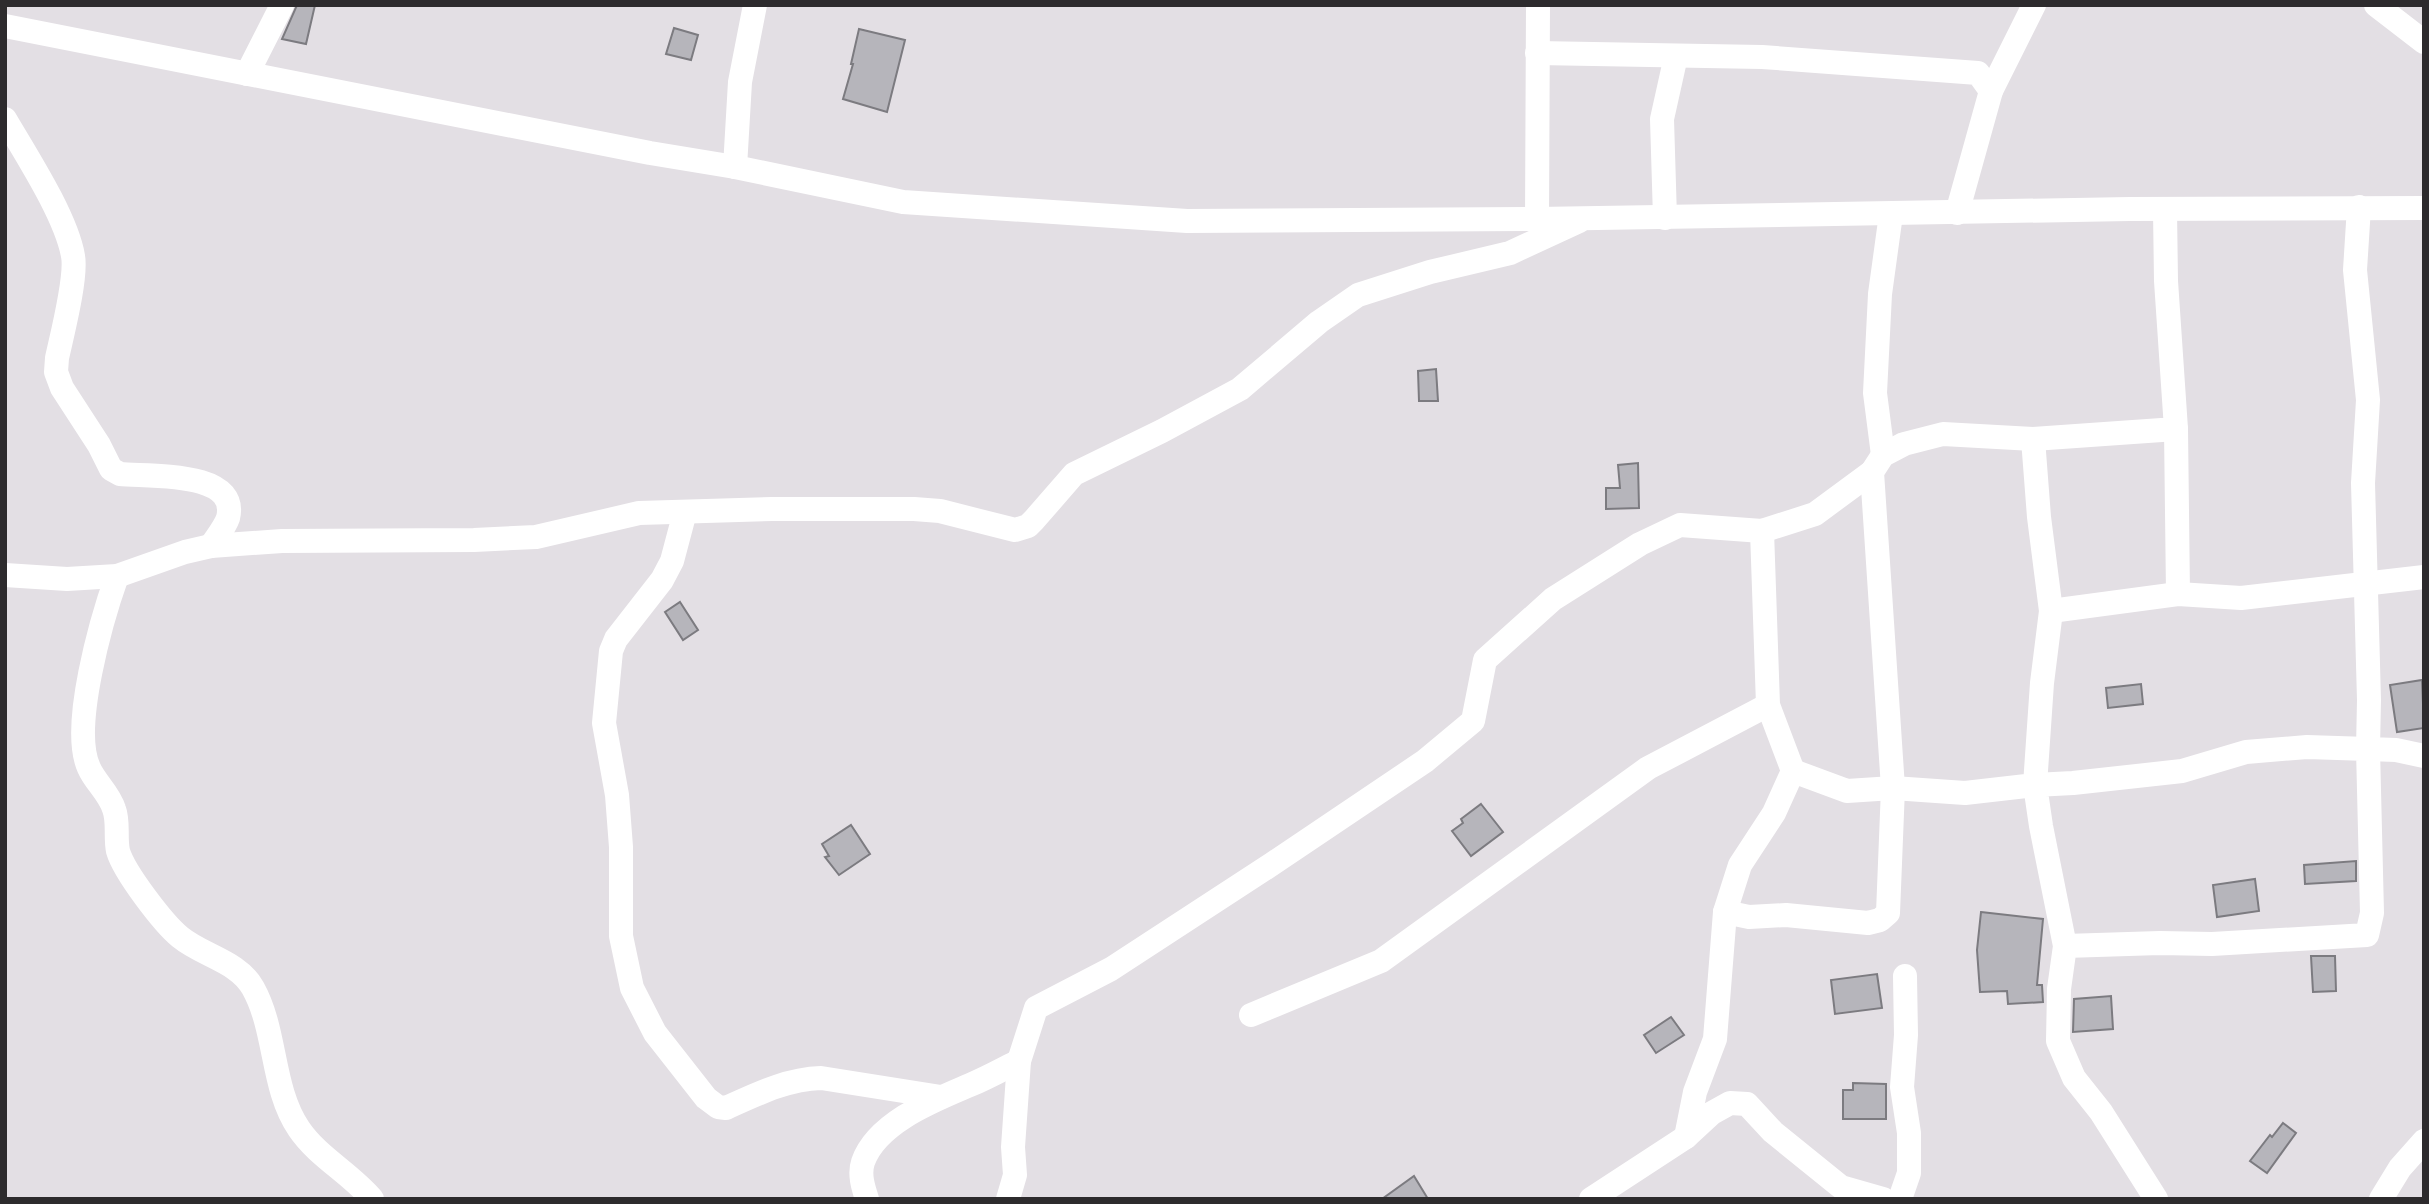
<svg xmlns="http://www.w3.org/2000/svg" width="2429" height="1204" viewBox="0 0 2429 1204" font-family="Spectral,serif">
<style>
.building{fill:#b6b5bb;stroke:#7c7b80;stroke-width:2}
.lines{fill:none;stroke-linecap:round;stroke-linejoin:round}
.minor{stroke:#fff;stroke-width:24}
</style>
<rect width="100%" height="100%" fill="#e3dfe4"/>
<!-- building -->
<g class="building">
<polygon points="297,5 315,5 306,44 282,39"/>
<polygon points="674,28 698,35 691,60 666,54"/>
<polygon points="859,29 905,40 887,112 843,99 853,64 851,64"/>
<polygon points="1436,369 1438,401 1419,401 1418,371"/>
<polygon points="1638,463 1639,508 1606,509 1606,488 1620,488 1618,465"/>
<polygon points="680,602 698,630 683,640 665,612"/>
<polygon points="2422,680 2424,728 2397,732 2390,685"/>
<polygon points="2141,684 2143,704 2108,708 2106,688"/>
<polygon points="1481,804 1503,832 1471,856 1452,831 1463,823 1461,819"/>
<polygon points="851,825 870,854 839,875 825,857 829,856 822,844"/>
<polygon points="2356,861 2356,881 2305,884 2304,865"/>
<polygon points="2255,879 2259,911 2217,917 2213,885"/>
<polygon points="1981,912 2043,919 2037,985 2042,985 2043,1002 2008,1004 2007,991 1980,992 1977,950"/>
<polygon points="2311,956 2335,956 2336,991 2313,992"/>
<polygon points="1877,974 1882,1008 1835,1014 1831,980"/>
<polygon points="2111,996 2113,1029 2073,1032 2074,999"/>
<polygon points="1671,1017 1684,1035 1656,1053 1644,1035"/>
<polygon points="1853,1083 1886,1084 1886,1119 1843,1119 1843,1090 1853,1090"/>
<polygon points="2283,1123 2296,1133 2267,1173 2250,1161 2270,1135 2272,1137"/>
<polygon points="1414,1176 1428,1199 1382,1199"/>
</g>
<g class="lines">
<!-- minor -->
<g class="minor">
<polyline points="2376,5 2424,42"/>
<polyline points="5,26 650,153 735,167 903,202 1187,221 1537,219 2130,209 2424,208"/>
<polyline points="1537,53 1762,57 1978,73 1991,91 1957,213"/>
<polyline points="247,74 282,5"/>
<polyline points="1991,91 2034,5"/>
<path d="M5,119c21,36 61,97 68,137 4,21 -11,79 -16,102l-1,14 6,16 37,57 12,24 9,5c27,3 120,-4 108,44 -3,9 -12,20 -17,28"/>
<polyline points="735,167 740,82 755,5"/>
<polyline points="2359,207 2355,270 2368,400 2363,483 2369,700 2368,749 2396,750 2424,756"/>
<polyline points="1665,218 1662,119 1676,56"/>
<polyline points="1537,219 1538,5"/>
<polyline points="2176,429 2178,594"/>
<polyline points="1883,455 1875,393 1880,294 1891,214"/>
<path d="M685,512l-13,49 -10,19 -46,59 -5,12 -7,72 13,72 4,52v89l11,52 23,45 51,65 12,9 8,1c31,-14 61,-29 95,-30l120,19"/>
<polyline points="1762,531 1768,705 1793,771"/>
<polyline points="5,575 67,579 117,576 185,552 211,546 282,541 474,540 536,537 639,513 772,509 914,509 940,511 1015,530 1028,526 1034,520 1074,474 1162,431 1240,389 1319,322 1358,295 1430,272 1510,253 1579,221"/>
<path d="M117,576c-15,42 -47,152 -28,192 6,14 20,25 25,41 5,13 1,28 4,42 6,21 45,72 62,86 23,19 58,24 73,51 24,43 18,100 46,141 19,28 51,44 73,70"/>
<polyline points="2051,611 2178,594 2241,598 2424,577"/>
<polyline points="1725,912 1749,917 1786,915 1868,923 1880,920 1888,913 1893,788 1872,472 1883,455 1904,444 1943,434 2033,439 2176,429 2166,281 2165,210"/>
<polyline points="2065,946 2160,943 2212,944 2367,935 2372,913 2368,749 2307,747 2246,752 2182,771 2073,783 2035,785 2041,826 2065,946 2059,989 2058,1041 2074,1078 2101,1112 2156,1199"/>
<polyline points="1251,1015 1381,961 1648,768 1768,705"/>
<polyline points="1686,1137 1695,1092 1715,1039 1725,912 1740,865 1774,813 1793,771 1847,791 1893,788 1965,793 2035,785 2042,683 2051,611 2039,517 2033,439"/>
<path d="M867,1199c-4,-12 -8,-25 -4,-37 14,-40 72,-62 107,-77 17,-7 33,-16 49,-24"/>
<polyline points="1008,1199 1015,1175 1013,1147 1019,1061 1036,1008 1111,969 1272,864 1425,761 1473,721 1485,660 1553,599 1640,544 1680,525 1762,531 1815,514 1872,472"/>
<polyline points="1591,1199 1686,1137 1712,1113 1730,1103 1747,1104 1773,1132 1841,1187 1883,1199"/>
<polyline points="1900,1199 1909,1173 1909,1133 1902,1087 1906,1035 1905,976"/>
<polyline points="2381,1199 2400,1168 2424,1141"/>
</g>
</g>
<!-- border -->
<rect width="2429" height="1204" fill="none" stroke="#2d2b2d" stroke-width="14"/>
</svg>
